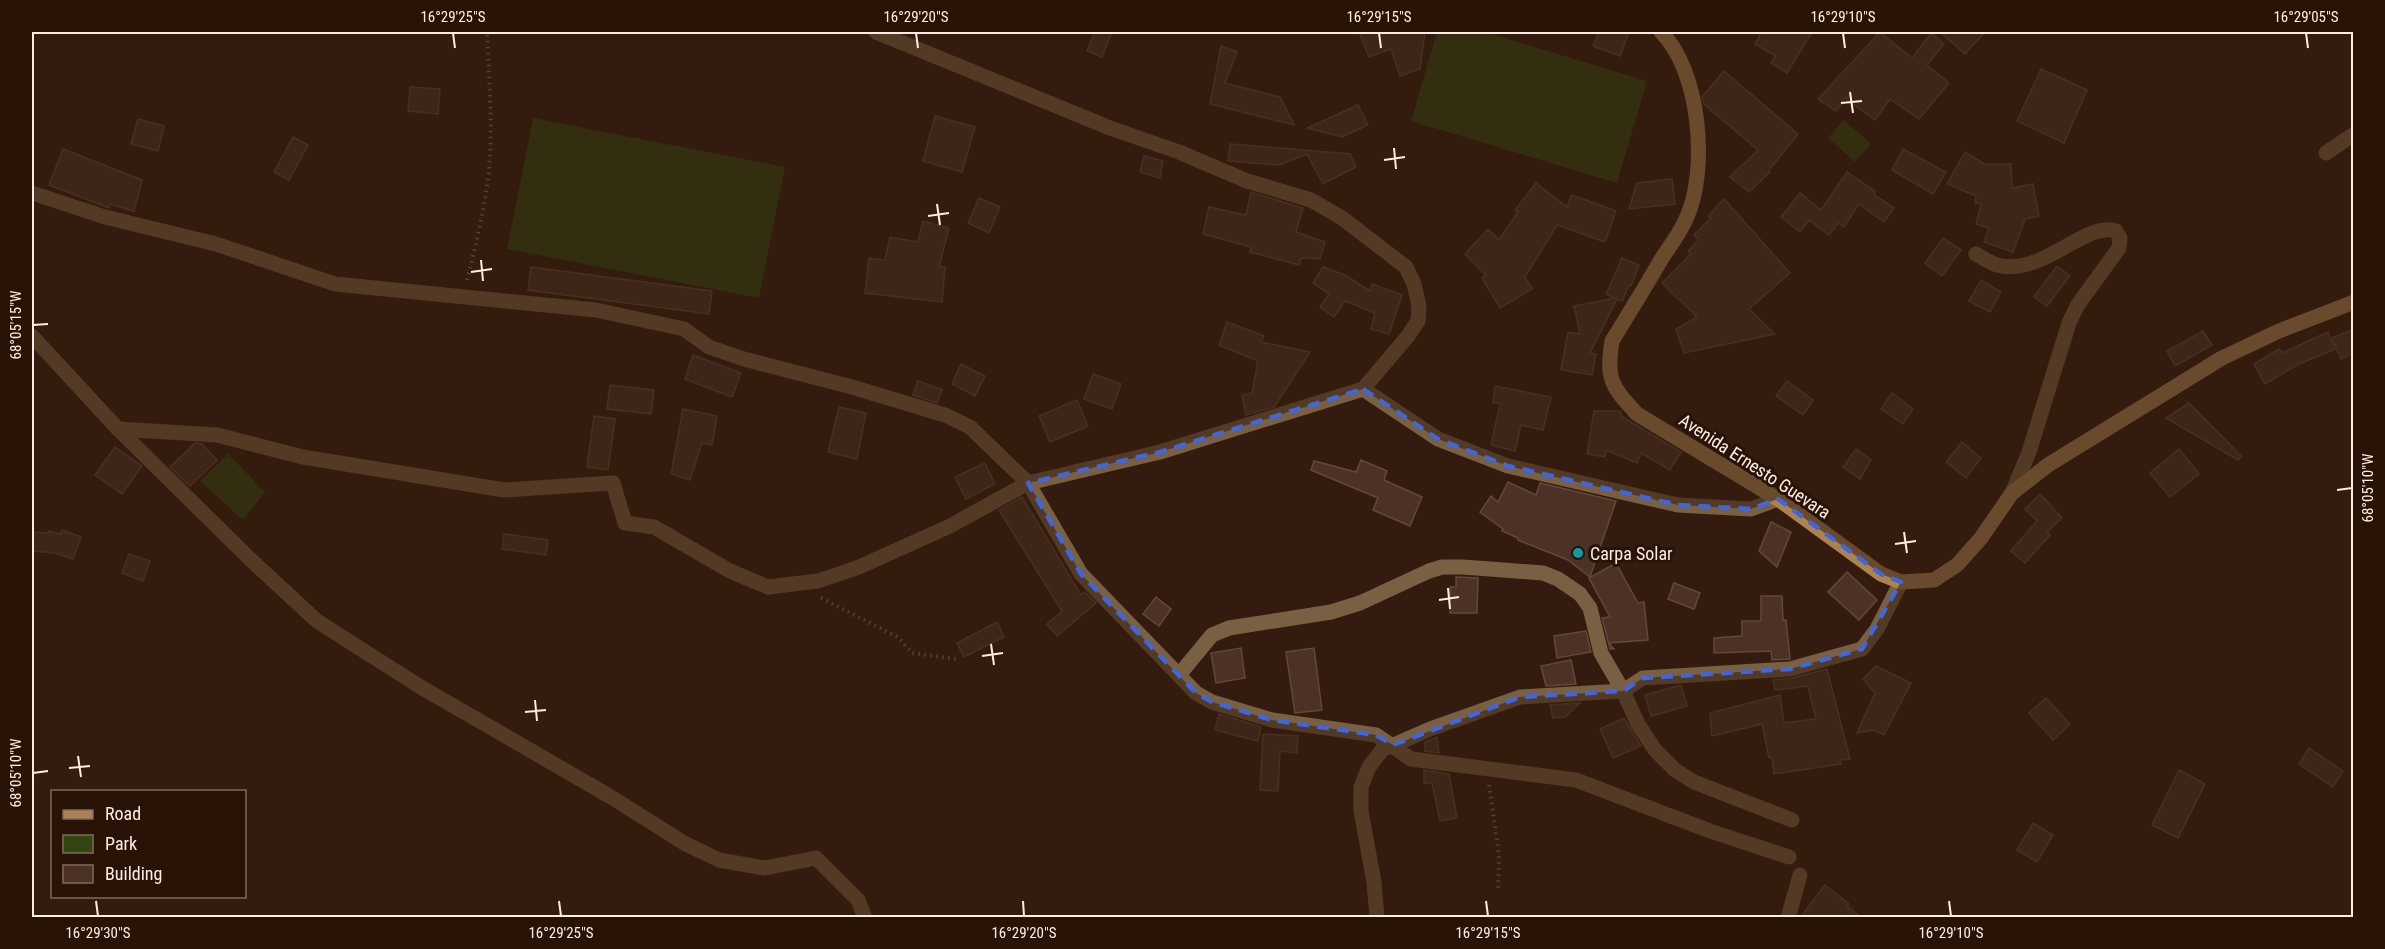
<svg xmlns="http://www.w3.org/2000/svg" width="2385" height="949" viewBox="0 0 2385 949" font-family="'Roboto Condensed',sans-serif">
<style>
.green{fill:#334510}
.building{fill:#4b3224;stroke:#624839;stroke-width:1.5}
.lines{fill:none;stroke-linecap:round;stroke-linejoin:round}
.path{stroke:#816c61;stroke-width:4;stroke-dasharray:1.5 4.5;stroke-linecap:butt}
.street{stroke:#7a6042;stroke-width:15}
.secondary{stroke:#ac8350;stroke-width:15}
.marked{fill:none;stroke:#3f66da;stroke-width:4.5;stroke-dasharray:12 8;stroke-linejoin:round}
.ticks{fill:none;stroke:#fdede4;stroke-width:2}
.culture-dot{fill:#0f9aa8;stroke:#291306;stroke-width:2}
.labels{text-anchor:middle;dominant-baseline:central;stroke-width:6;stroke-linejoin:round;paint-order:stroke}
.street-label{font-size:18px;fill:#fdede4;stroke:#291306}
.poi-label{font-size:18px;fill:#fdede4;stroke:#291306;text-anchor:start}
.neatline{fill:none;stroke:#fdede4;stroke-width:2}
.ticks-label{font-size:15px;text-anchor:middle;fill:#fdede4}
</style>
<rect width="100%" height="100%" fill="#331c0f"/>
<!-- green -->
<g class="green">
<polygon points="1437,32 1485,32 1647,81 1617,183 1411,121"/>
<polygon points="533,118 785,167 759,298 507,249"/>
<polygon points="1844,120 1871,144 1855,162 1828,138"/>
<polygon points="228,454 265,492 243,520 200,481"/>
</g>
<!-- building -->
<g class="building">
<polygon points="1095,32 1112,32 1102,57 1087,51"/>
<polygon points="1359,32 1425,32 1420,69 1400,76 1391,49 1369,57"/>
<polygon points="1599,32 1629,32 1620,56 1593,46"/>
<polygon points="1762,32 1812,32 1787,73 1771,63 1776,56 1755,44"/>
<polygon points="1880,32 1912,58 1931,33 1944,44 1927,65 1949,83 1919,119 1890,99 1875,120 1845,98 1836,111 1818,99"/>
<polygon points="1940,32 1985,32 1965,54"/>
<polygon points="1221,46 1237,52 1225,83 1280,97 1294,125 1210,104"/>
<polygon points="2041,69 2087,90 2064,143 2017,121"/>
<polygon points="1724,71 1798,134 1769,170 1770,172 1749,192 1730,177 1758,150 1704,104 1702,97"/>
<polygon points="410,87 440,89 438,114 408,111"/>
<polygon points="1358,105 1368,125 1342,137 1307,128"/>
<polygon points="935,116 975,127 962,172 923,161"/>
<polygon points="138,119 164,126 158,151 131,144"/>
<polygon points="293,137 308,145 289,180 274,172"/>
<polygon points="1230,144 1350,154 1356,167 1323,184 1307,154 1279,165 1228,161"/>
<polygon points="63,149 142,180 134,211 110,204 109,208 49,185"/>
<polygon points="1903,149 1946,172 1933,194 1892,170"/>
<polygon points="1965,152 1984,164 2011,164 2012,188 2033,184 2039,216 2025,219 2013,252 1984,242 1989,228 1976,224 1981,204 1975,203 1976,196 1947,184"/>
<polygon points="1144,156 1163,161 1160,178 1140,172"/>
<polygon points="1847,172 1875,191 1874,195 1894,208 1884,222 1859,204 1844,227 1838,223 1829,235 1809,220 1800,232 1781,217 1800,193 1821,210"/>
<polygon points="1672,179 1675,204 1629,209 1637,183"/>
<polygon points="1536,183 1567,207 1572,195 1616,211 1605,242 1557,225 1525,277 1532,289 1500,308 1482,278 1486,275 1465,254 1488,229 1499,240 1518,212 1515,210"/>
<polygon points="1251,192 1303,208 1296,232 1325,242 1320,259 1301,258 1299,265 1250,252 1251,247 1203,234 1209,207 1246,215"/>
<polygon points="979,198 1000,207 989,233 968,223"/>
<polygon points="1724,199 1790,273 1749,309 1775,334 1684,353 1676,329 1697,317 1662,283 1691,254 1688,251 1699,240 1694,235 1711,218 1708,216"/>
<polygon points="923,221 949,228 939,267 945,267 942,302 865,293 869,258 885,260 890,237 918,242"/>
<polygon points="1943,238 1961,250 1942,276 1925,263"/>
<polygon points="1622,258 1639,265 1631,286 1629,285 1622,301 1617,299 1590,353 1596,354 1592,375 1561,370 1568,332 1580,334 1574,306 1615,298 1606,294"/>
<polygon points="2057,266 2070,276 2047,306 2034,297"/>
<polygon points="531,267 712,291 709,314 528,290"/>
<polygon points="1323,267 1345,275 1370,291 1372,284 1402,295 1389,334 1371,329 1375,313 1345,301 1334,317 1320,307 1329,294 1313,283"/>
<polygon points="1981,280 2001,292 1990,312 1969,301"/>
<polygon points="1227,322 1264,336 1261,342 1310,352 1274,407 1246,415 1242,395 1252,393 1258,361 1219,345"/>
<polygon points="2354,329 2354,353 2341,359 2332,338"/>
<polygon points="2203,331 2212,345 2175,366 2167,351"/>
<polygon points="2328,332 2335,349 2297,365 2265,384 2254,364 2279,349 2282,353"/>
<polygon points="693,355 741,373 732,397 685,379"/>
<polygon points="961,364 985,376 975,396 952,384"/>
<polygon points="1093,374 1121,384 1112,409 1084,399"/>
<polygon points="918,381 942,390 937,403 913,395"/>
<polygon points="1787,381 1813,400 1803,415 1776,396"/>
<polygon points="610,385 654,390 651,414 607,409"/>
<polygon points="1495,386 1551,397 1543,430 1521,425 1515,451 1491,445 1500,404 1493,402"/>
<polygon points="1892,393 1913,409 1903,424 1881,409"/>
<polygon points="1077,400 1088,426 1050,442 1039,416"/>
<polygon points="2189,403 2241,456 2238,460 2166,418"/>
<polygon points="839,407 866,413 857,459 828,452"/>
<polygon points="683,409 717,416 712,445 702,443 690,480 671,474"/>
<polygon points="1594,411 1621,411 1621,416 1681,452 1670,470 1641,453 1637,463 1606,450 1605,457 1587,454"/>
<polygon points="594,416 615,419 608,470 587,467"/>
<polygon points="1962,442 1981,458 1966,478 1946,462"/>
<polygon points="195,443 202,444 217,460 190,486 170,467"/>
<polygon points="115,447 142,466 122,494 95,475"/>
<polygon points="1856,449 1871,460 1860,479 1843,467"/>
<polygon points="2179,449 2199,474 2170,497 2150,473"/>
<polygon points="1361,460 1387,471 1384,480 1422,497 1410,526 1373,510 1378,498 1311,470 1314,461 1356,472"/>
<polygon points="985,463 995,484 966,499 955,477"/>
<polygon points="1508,482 1536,495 1540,483 1616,501 1590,577 1568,560 1518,540 1518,538 1502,531 1503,529 1480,512 1491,496 1498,502"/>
<polygon points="2040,494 2062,518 2047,532 2050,535 2025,563 2011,551 2037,521 2025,509"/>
<polygon points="1022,497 1081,595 1085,592 1096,603 1057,636 1047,624 1062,611 999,510"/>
<polygon points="1771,522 1791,532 1777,567 1759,551"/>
<polygon points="62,530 81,537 73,559 55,553 32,551 32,532 49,533 49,531 61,534"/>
<polygon points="504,534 548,540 546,555 502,549"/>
<polygon points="129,554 150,561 143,581 122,573"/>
<polygon points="1616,563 1638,603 1644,602 1648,640 1609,643 1614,649 1610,649 1602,618 1610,617 1589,578"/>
<polygon points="1847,572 1877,600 1859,620 1828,592"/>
<polygon points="1456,577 1478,578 1477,613 1450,613 1450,587 1456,587"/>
<polygon points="1674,583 1700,593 1694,609 1668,599"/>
<polygon points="1761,596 1782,596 1783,620 1786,620 1790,659 1772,660 1771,651 1714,653 1714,638 1742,636 1742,621 1761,621"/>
<polygon points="1156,597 1171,609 1159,626 1143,614"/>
<polygon points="997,622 1004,637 964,657 957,643"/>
<polygon points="1586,631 1591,652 1557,658 1554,636"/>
<polygon points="1241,648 1245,678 1216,683 1211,653"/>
<polygon points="1314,648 1322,710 1295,713 1286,652"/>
<polygon points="1571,660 1576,684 1546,686 1541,666"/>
<polygon points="1876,666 1911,683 1884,735 1873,730 1857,733 1875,693 1863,679"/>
<polygon points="1827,669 1850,759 1840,760 1841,764 1774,774 1772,758 1769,758 1762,724 1712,736 1710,713 1780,695 1784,723 1816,719 1808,686 1775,690 1773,680 1792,678"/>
<polygon points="1681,685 1687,706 1651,716 1645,695"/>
<polygon points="2046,698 2070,724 2053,740 2029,713"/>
<polygon points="1580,703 1565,717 1553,718 1550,705"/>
<polygon points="1219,714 1261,727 1258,741 1215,730"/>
<polygon points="1624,718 1641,746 1613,758 1600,729"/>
<polygon points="1263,734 1298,736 1297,753 1280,751 1278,791 1260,790"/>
<polygon points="1437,737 1439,753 1425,751 1425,742"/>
<polygon points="2309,748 2343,771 2333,787 2299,764"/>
<polygon points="1424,770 1449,774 1457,818 1440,821 1432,783 1424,783"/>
<polygon points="2179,770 2205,784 2178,838 2152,825"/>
<polygon points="2033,823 2053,835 2037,862 2017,850"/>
<polygon points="1825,885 1849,904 1847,906 1862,918 1800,918"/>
</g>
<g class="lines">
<!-- path -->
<g class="path">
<path d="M467,280c9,-36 18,-72 22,-109 4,-46 0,-93 -2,-139"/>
<polyline points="821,598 899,638 912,653 957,659"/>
<polyline points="1489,785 1499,855 1498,892"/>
</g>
<!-- street -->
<g class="street">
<polyline points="2326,153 2354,134"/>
<polyline points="32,193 105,217 216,244 335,284 596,310 684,329 709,347 744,359 852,387 945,415 970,427 1028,483 1160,452 1363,389 1408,336 1418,321 1419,306 1414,284 1406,267 1342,218 1311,200 1247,181 1179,152 1110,128 876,32"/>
<path d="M1976,254c7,4 14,9 21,11 46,12 87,-44 119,-34l4,7 -1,10 -42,58 -8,17 -40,129 -17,41"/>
<polyline points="32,336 118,429 251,560 317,621 419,686 611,797 684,843 719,860 765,868 816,858 858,900 865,918"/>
<polyline points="1363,389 1438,439 1508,466 1678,505 1751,509 1778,499"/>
<polyline points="118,429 217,435 303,457 504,490 613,483 625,523 654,527 730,571 768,587 818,581 859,567 950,526 1028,483 1081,574 1196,693 1212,702 1272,720 1376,735 1411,759 1576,780 1710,831 1789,857"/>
<polyline points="1179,675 1212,635 1229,628 1331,612 1360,603 1429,571 1442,567 1463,567 1543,573 1558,579 1580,594 1590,608 1601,653 1623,691 1638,724 1655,750 1675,770 1694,782 1792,820"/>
<polyline points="1377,918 1374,882 1361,811 1361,787 1369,767 1382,750 1430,729 1520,697 1623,691 1643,678 1790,669 1862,649 1877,629 1901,582"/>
<polyline points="1788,918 1800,875"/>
</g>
<!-- secondary -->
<path class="secondary" d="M1661,32c39,38 48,138 25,187 -6,14 -16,27 -24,39 -16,28 -33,55 -50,83 -6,38 -1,45 25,73l141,85 103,75 20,8 33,-2 23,-15 24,-27 31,-45 36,-28 174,-107 57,-27 75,-29"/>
</g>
<!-- marked area -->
<path d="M0 0H2385V949H0ZM1363,389l75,50 70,27 170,39 73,4 27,-10 103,75 20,8 -39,67 -72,20 -147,9 -20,13 -103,6 -127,48 -17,-10 -104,-15 -60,-18 -16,-9 -115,-119 -53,-91 132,-31z" fill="#331c0f" fill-opacity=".55" fill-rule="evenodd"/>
<path class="marked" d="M1363,389l75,50 70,27 170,39 73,4 27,-10 103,75 20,8 -39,67 -72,20 -147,9 -20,13 -103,6 -127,48 -17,-10 -104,-15 -60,-18 -16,-9 -115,-119 -53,-91 132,-31z"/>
<!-- ticks -->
<path class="ticks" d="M453,33l2,15M916,33l2,15M1379,33l2,15M1843,33l2,15M2306,33l2,15M1850,92l3,21M1841,103l21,-2M1394,148l2,21M1384,160l21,-3M937,204l3,21M928,216l21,-3M481,260l2,21M471,272l21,-3M33,325l15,-1M2337,490l15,-2M1904,532l3,21M1895,544l21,-3M1448,588l2,21M1439,600l20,-3M991,644l3,21M982,656l21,-3M535,700l2,21M525,712l21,-2M78,756l3,21M69,768l21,-2M33,773l15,-2M96,901l2,15M559,901l2,15M1023,901l1,15M1486,901l2,15M1949,901l2,15"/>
<!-- markers -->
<circle class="culture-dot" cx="1578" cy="553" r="6"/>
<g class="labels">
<!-- street labels -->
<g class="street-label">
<text transform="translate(1755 466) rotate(33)">Avenida Ernesto Guevara</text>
</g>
<!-- poi labels -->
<g class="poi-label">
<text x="1590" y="553">Carpa Solar</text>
</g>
</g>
<!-- border -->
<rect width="2385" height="949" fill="none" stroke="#291306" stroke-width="66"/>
<!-- legend -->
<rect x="51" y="790" width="195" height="108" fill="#291306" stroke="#7e6a5f" stroke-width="1.5"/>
<rect x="63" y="810" width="30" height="9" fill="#ac8350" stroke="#7e6a5f" stroke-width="1.5"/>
<text x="105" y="820" font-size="18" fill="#fdede4">Road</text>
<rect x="63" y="835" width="30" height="18" fill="#334510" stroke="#7e6a5f" stroke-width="1.5"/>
<text x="105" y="850" font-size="18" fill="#fdede4">Park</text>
<rect x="63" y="865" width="30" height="18" fill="#4b3224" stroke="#7e6a5f" stroke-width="1.5"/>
<text x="105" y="880" font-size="18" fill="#fdede4">Building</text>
<rect x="33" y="33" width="2319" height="883" class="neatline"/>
<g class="ticks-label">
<text x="453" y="22">16°29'25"S</text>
<text x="916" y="22">16°29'20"S</text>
<text x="1379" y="22">16°29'15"S</text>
<text x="1843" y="22">16°29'10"S</text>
<text x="2306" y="22">16°29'05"S</text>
<text transform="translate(16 325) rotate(-90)" y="5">68°05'15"W</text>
<text transform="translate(2368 488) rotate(-90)" y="5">68°05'10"W</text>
<text transform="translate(16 773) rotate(-90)" y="5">68°05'10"W</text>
<text x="98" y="938">16°29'30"S</text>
<text x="561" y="938">16°29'25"S</text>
<text x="1024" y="938">16°29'20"S</text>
<text x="1488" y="938">16°29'15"S</text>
<text x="1951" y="938">16°29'10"S</text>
</g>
</svg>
